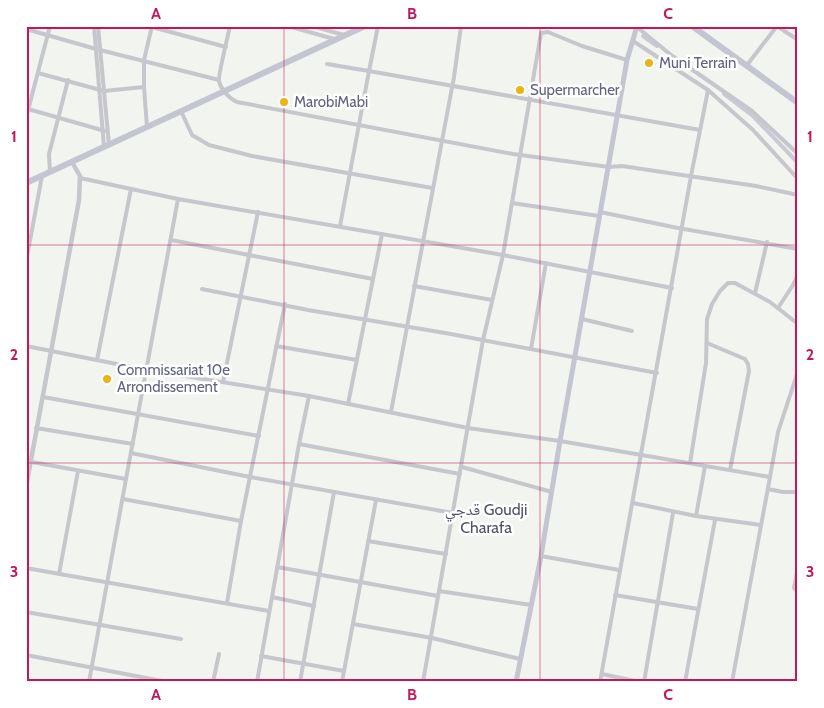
<svg xmlns="http://www.w3.org/2000/svg" width="824" height="708" viewBox="0 0 824 708" font-family="Cabin,'Noto Naskh Arabic',sans-serif">
<style>
.lines{fill:none;stroke-linecap:round;stroke-linejoin:round}
.canal{stroke:#c8cbd4;stroke-width:4}
.minor{stroke:#c6c6cc;stroke-width:4}
.tertiary{stroke:#c6c6cc;stroke-width:4.5}
.secondary{stroke:#c3c5d0;stroke-width:5}
.trunk{stroke:#c3c5d0;stroke-width:6}
.grid{fill:none;stroke:#c2185b;stroke-width:1;stroke-opacity:0.55}
.poi-dot{fill:#ecb317;stroke:#fff;stroke-width:2}
.labels{text-anchor:middle;dominant-baseline:central;stroke-width:5;stroke-linejoin:round;paint-order:stroke}
.poi-label{font-size:15px;fill:#616382;stroke:#fff;text-anchor:start}
.neighbourhood-label{font-size:16px;fill:#505167;stroke:#fff}
.neatline{fill:none;stroke:#c2185b;stroke-width:2}
.grid-label{font-size:16px;text-anchor:middle;font-weight:bold;fill:#c2185b}
</style>
<rect width="100%" height="100%" fill="#f2f4ef"/>
<g class="lines">
<!-- canal -->
<g class="canal">
<polyline points="643,36 657,46"/>
<polyline points="724,94 753,116 798,163"/>
</g>
<!-- minor -->
<g class="minor">
<polyline points="94,26 104,147"/>
<polyline points="98,26 109,145"/>
<path d="M230,26c-2,10 -12,49 -11,55 2,9 11,18 18,21l276,52 96,13 13,-1 134,20 42,9"/>
<polyline points="288,26 334,39"/>
<polyline points="312,26 344,35"/>
<polyline points="378,26 369,71 700,130"/>
<polyline points="777,26 798,40"/>
<polyline points="152,27 226,47"/>
<polyline points="637,27 671,55 752,111 798,154"/>
<polyline points="26,29 96,49 219,80"/>
<polyline points="633,41 708,90 753,130 798,179"/>
<polyline points="327,64 369,71 340,226"/>
<polyline points="747,65 777,26"/>
<polyline points="38,73 104,91 144,87"/>
<polyline points="28,109 105,131"/>
<polyline points="181,111 192,135 209,145 252,156 432,188"/>
<polyline points="26,118 50,26"/>
<polyline points="147,127 144,87 144,60 152,26"/>
<polyline points="50,172 49,154 68,80"/>
<polyline points="80,178 178,199 503,255 672,288"/>
<polyline points="512,203 599,216"/>
<polyline points="600,212 678,228 798,249"/>
<polyline points="171,240 373,279"/>
<polyline points="26,262 42,176"/>
<polyline points="414,286 492,300"/>
<polyline points="202,289 308,310 451,334 657,373"/>
<polyline points="755,293 767,242"/>
<polyline points="778,308 793,285 798,274"/>
<polyline points="582,319 632,331"/>
<polyline points="707,343 745,359 748,364 749,371 730,470"/>
<polyline points="26,346 147,370 309,396 468,428 560,441 770,477 778,432 798,371"/>
<polyline points="276,346 357,360"/>
<polyline points="531,349 546,263"/>
<polyline points="97,360 131,189"/>
<polyline points="223,382 258,212"/>
<polyline points="309,396 299,444 460,474"/>
<polyline points="43,397 259,436"/>
<polyline points="348,404 382,234"/>
<polyline points="391,412 454,77 461,26"/>
<polyline points="36,428 133,444"/>
<polyline points="131,453 250,477 453,513"/>
<polyline points="26,461 126,479 89,682"/>
<polyline points="690,463 706,363 707,319 712,304 720,291 728,283 735,283 770,302 798,324"/>
<polyline points="462,467 552,492"/>
<polyline points="126,479 178,199"/>
<polyline points="768,489 783,492 798,492"/>
<polyline points="123,499 241,521"/>
<polyline points="633,503 696,516 761,525"/>
<polyline points="696,516 705,466"/>
<polyline points="368,541 446,554"/>
<polyline points="541,556 619,570"/>
<polyline points="277,567 438,596"/>
<polyline points="798,567 794,588 798,592"/>
<polyline points="26,568 269,611"/>
<polyline points="59,574 78,471"/>
<polyline points="439,591 531,605"/>
<polyline points="615,595 698,609"/>
<polyline points="272,597 314,606"/>
<polyline points="227,603 241,521 285,304"/>
<polyline points="26,612 181,639"/>
<polyline points="353,624 432,638 520,659"/>
<polyline points="26,655 167,682"/>
<polyline points="261,656 344,671"/>
<polyline points="602,674 640,682"/>
<polyline points="213,682 219,654"/>
<polyline points="257,682 299,444"/>
<polyline points="300,682 334,492"/>
<polyline points="342,682 376,500"/>
<polyline points="423,682 483,340 503,255 541,33 548,32 582,46 627,60"/>
<polyline points="600,682 691,176 708,90"/>
<polyline points="644,682 673,513"/>
<polyline points="685,682 715,520"/>
<polyline points="732,682 770,477"/>
</g>
<!-- tertiary -->
<polyline class="tertiary" points="26,487 79,200 80,176 72,162"/>
<!-- secondary -->
<polyline class="secondary" points="516,682 541,556 560,441 627,60 637,26"/>
<!-- trunk -->
<g class="trunk">
<polyline points="692,26 798,103"/>
<polyline points="26,183 365,26"/>
</g>
</g>
<!-- grid -->
<path class="grid" d="M284,26v656M540,26v656M26,245h772M26,463h772"/>
<!-- markers -->
<g class="poi-dot">
<circle cx="649" cy="63" r="5"/>
<circle cx="520" cy="90" r="5"/>
<circle cx="284" cy="102" r="5"/>
<circle cx="107" cy="379" r="5"/>
</g>
<g class="labels">
<!-- poi labels -->
<g class="poi-label">
<text x="659" y="63">Muni Terrain</text>
<text x="530" y="90">Supermarcher</text>
<text x="294" y="102">MarobiMabi</text>
<text x="117" y="370">Commissariat 10e<tspan x="117" dy="17">Arrondissement</tspan></text>
</g>
<!-- neighbourhood labels -->
<g class="neighbourhood-label">
<text x="486" y="509">قدجي Goudji<tspan x="486" dy="18">Charafa</tspan></text>
</g>
</g>
<!-- border -->
<rect width="824" height="708" fill="none" stroke="#ffffff" stroke-width="55"/>
<rect x="28" y="28" width="768" height="652" class="neatline"/>
<g class="grid-label">
<text x="156" y="19">A</text>
<text x="412" y="19">B</text>
<text x="668" y="19">C</text>
<text x="14" y="142">1</text>
<text x="810" y="142">1</text>
<text x="14" y="360">2</text>
<text x="810" y="360">2</text>
<text x="14" y="577">3</text>
<text x="810" y="577">3</text>
<text x="156" y="700">A</text>
<text x="412" y="700">B</text>
<text x="668" y="700">C</text>
</g>
</svg>
